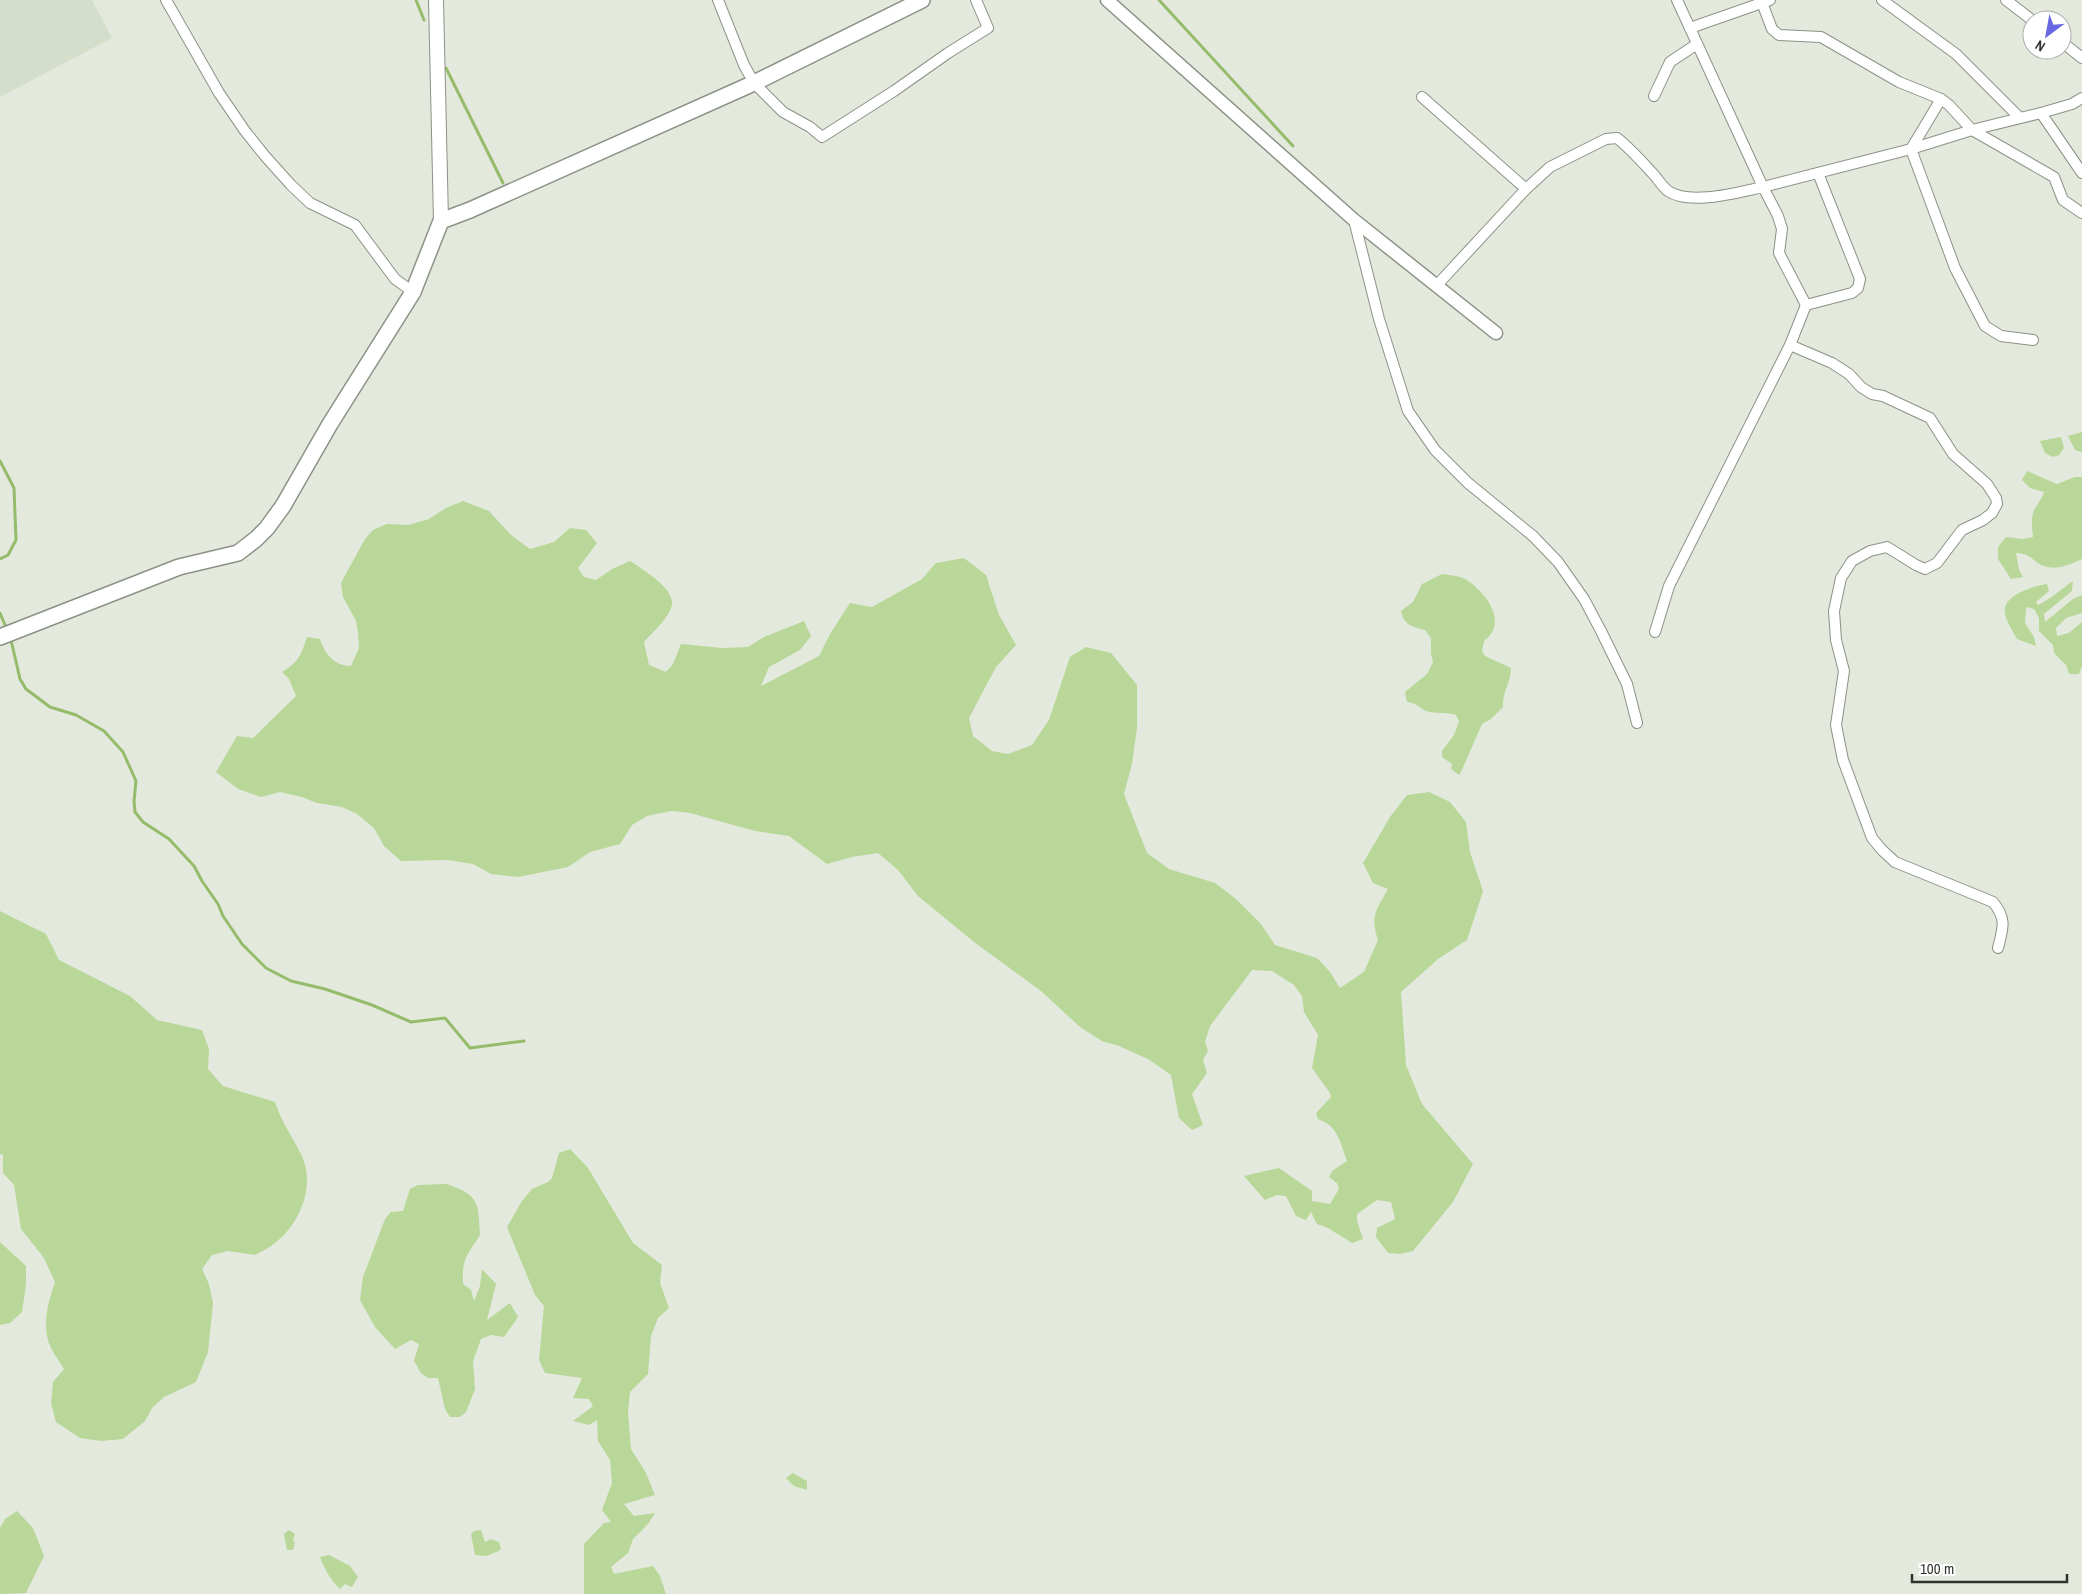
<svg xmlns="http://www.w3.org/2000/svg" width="2082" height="1594" viewBox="0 0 2082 1594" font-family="'Archivo Narrow',sans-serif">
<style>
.built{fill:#d4decb}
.green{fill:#b8d798}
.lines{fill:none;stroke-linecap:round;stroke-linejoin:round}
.stream{stroke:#95bb6b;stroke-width:3}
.minor-casing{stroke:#8c9286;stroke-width:12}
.tertiary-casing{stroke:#8c9286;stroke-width:15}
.secondary-casing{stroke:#8c9286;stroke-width:16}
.primary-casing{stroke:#8c9286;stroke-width:18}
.minor{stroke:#fff;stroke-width:10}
.tertiary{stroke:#fff;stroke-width:12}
.secondary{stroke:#fff;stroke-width:14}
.primary{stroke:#fff;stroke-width:15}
</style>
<rect width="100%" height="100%" fill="#e3eadd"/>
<!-- built -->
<polygon class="built" points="0,0 92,0 112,38 0,97"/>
<!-- green -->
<g class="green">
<polygon points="2082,432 2082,452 2075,450 2068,436"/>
<polygon points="2061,437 2064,448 2059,455 2053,457 2045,453 2040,441"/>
<path d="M2027,471l30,13 18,-7h7v82c-11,5 -26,12 -38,7 -13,-5 -11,-12 -28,-13l3,17 4,7 -12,2 -13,-20v-12l8,-10 16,2 11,-2c-1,-10 -3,-22 3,-30 3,-5 6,-9 8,-15l-14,-4 -8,-8z"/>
<path d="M463,501l26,10 22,24 19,14 24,-7 16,-14 16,2 11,13 -19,25 6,9 12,3 16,-11 18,-8c12,8 44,27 42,43 -1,12 -20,29 -28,38l5,23 17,7 7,-8 8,-20 41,4 26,-1 16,-10 40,-16 7,15 -11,14 -31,17 -8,19 58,-30 11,-22 20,-31 22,4 50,-28 14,-16 28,-5 22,17 13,40 17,30 -20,22 -27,51 4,18 19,15 16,3 24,-9 17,-25 21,-63 16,-10 25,6 26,32v43l-5,36 -8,30 23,59 22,16 46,14 21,16 25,25 14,21 42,13 13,14 10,16 24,-16 14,-32c-8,-25 -2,-29 10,-51l-15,-6 -10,-20 27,-46 17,-22 22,-3 21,10 16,20 4,30 13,39 -16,49 -29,19 -37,33 5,73 16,39 51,60 -20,38 -40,49 -14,3 -11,-1 -12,-16 1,-9 18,-9 -4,-17 -14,-2 -20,14v7l6,18 -11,4 -24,-15 -11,-4 -6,-12 -5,8 -10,-4 -10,-20 -9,-1 -12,5 -21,-24 35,-8 33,23v10l18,3 9,-15 -2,-6 -8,-6 3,-6 15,-10c-7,-19 -9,-35 -29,-42l-2,-6 15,-16 -1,-4 -18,-25 6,-33 -14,-23 -2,-16 -8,-11 -22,-14 -20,-1 -42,56 -5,16 3,9 -5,9 4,13 -15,21 11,31 -11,5 -13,-12 -8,-43 -23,-16 -29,-13 -17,-5 -22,-14 -39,-36 -67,-49 -56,-46 -20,-26 -20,-17 -26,4 -25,7 -38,-28 -34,-5 -65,-18 -19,-2 -24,5 -15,9 -12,19 -30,8 -22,15 -50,10 -27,-3 -18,-10 -25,-4 -47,1 -17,-15 -10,-18 -17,-14 -15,-7 -25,-4 -15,-6 -22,-5 -19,5 -23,-8 -22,-17 21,-36 16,2 43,-42 -7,-17 -7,-7c17,-10 19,-17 25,-35l13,2c5,15 14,27 31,27l8,-18 -1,-16 -2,-11 -13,-24 -2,-14 24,-44 8,-9 14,-6 21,1 21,-6 17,-11z"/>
<path d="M1442,574c7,1 17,2 23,5 21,13 44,43 19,62l-2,10 3,5 26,12c0,15 -9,23 -8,39l-12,12 -9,5 -21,48 -2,3 -8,-6 1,-5 -10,-7v-6l12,-16 5,-14 -3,-6c-11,-3 -17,-1 -26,-3 -9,-1 -11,-9 -23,-10l-2,-10 22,-18 6,-12 -2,-8v-16l-6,-8c-13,-3 -21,-5 -24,-19l12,-9 9,-18z"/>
<path d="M2073,581l-1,10 -28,23 1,8 28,-23 9,-4v18l-16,5 -10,10 1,8 12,-3 13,-11v44l-3,8h-10l-3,-9 -12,-12 -1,-8 -14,-14v-13l-5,-9 -8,-2 -1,16 9,14 2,9 -19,-7c-4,-8 -10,-16 -12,-25 -4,-19 29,-28 42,-30l2,7 -13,11 2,3c13,-6 23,-16 35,-24z"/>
<path d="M0,911l46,23 13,26 71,36 27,24 45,10 7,19 -1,20 15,17 52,16c7,21 16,32 26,52 15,30 0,69 -26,89 -6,5 -13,8 -20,12l-27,-4 -16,4 -10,14 7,15 4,19 -5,49 -12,30 -32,15 -12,11 -7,13 -22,18 -22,2 -21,-3 -24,-16 -5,-19 2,-21 11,-13c-4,-7 -9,-13 -13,-21 -10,-21 -3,-45 4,-66l-11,-24 -23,-29 -7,-44 -11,-12v-18l-3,-1z"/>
<polygon points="570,1149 588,1168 633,1243 662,1265 660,1283 669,1308 658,1318 651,1336 648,1374 630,1392 628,1412 631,1449 646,1473 655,1495 624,1504 634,1516 655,1513 648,1524 633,1539 628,1553 611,1567 614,1574 653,1566 660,1576 666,1594 584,1594 584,1544 604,1523 611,1522 602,1510 612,1483 610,1460 598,1441 597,1420 589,1425 573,1421 593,1406 589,1399 573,1398 582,1378 545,1373 539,1360 544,1306 535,1295 507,1227 522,1201 532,1189 548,1182 552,1178 559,1153"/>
<path d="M447,1184c33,12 31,18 33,51 -13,21 -18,22 -17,49l8,6 3,11 6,-15 2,-17 14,15 -9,36 23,-17 8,14 -14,20 -13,-2 -10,4 -8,22 2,28 -9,23 -6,5h-10l-5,-8 -7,-31h-10l-7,-5 -7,-12 5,-17 -8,-4 -16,9 -20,-22 -15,-27 3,-23 22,-58 6,-7 12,-1 7,-22 8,-4z"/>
<polygon points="0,1242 26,1266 26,1284 22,1312 10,1323 0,1325"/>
<polygon points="793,1473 807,1481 807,1490 794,1486 786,1478"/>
<polygon points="17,1511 33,1528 44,1556 26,1593 0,1594 0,1528 5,1519"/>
<polygon points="289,1530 295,1534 293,1540 295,1543 293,1550 287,1550 284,1534"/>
<polygon points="481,1530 485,1542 491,1539 499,1542 501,1549 499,1551 486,1556 475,1555 471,1534 474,1531"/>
<path d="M329,1555l21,11 8,11 -6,10 -7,-3 -5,5c-9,-8 -16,-21 -20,-32z"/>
</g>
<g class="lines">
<!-- stream -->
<g class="stream">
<polyline points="416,0 424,20"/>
<polyline points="1159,0 1293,146"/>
<polyline points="446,68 503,183"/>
<polyline points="0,461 14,488 16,540 8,555 0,559"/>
<polyline points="0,613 5,625"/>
<polyline points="11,640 20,679 26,689 50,707 76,715 104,731 123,752 136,781 134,801 135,812 143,822 169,839 194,866 202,881 218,904 223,916 242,944 266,968 291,981 325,989 372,1005 411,1022 445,1018 470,1048 524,1041"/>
</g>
<!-- minor casing -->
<g class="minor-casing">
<g id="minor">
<polyline points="166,0 219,93 245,131 265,156 291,185 310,203 355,225 395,279 413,292"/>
<polyline points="718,0 744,65 754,83 783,112 810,127 822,137 894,91 948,53 988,28 976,0"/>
<polyline points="1677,0 1763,187 1911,149 1972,130 2041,113 2072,104 2082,98"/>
<polyline points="1761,0 1772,29 1779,35 1821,37 1899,82 1941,99 1949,105 1972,130 2054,177 2063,200 2082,213"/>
<polyline points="1882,0 1956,54 2020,118"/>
<polyline points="2006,0 2032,20"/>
<polyline points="1690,28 1770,0"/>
<polyline points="2062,42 2082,58"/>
<polyline points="1654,96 1670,62 1697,44"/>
<polyline points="1422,97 1526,189"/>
<polyline points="1941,99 1911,149 1955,268 1985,326 2001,336 2033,340"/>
<polyline points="2041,113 2082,173"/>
<polyline points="1354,220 1379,319 1408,411 1435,450 1468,483 1533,536 1558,562 1584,599 1601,631 1627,684 1637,723"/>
<path d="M1437,285l89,-96 24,-22 56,-28 11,-1c14,11 26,25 38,38 4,5 8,11 13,15 22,15 71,1 95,-4l15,29 4,13 -3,24 27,52 -16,40 -121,241 -14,46"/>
<polyline points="1806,305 1852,293 1858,288 1860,279 1818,173"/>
<path d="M1790,345l42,18 17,11 12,13 11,7 11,2 47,22 23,36 34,30 9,14 1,6 -5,9 -9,7 -21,10 -25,33 -12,6 -9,-4 -29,-18 -17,4 -18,10 -11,17 -7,33 2,29 8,31 -8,54 7,35 29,78 10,12 13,12 98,40c14,17 10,26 5,46"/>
</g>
</g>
<!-- tertiary casing -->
<g class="tertiary-casing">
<polyline id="tertiary" points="1107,0 1354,220 1496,333"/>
</g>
<!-- secondary casing -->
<g class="secondary-casing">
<polyline id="secondary" points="436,0 441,221"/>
</g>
<!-- primary casing -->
<g class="primary-casing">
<polyline id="primary" points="0,637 179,567 238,553 256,539 267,528 283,506 330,424 413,292 441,221 470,210 754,83 922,0"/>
</g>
<!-- minor -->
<use href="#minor" class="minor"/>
<!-- tertiary -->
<use href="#tertiary" class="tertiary"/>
<!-- secondary -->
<use href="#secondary" class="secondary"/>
<!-- primary -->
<use href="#primary" class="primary"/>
</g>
<!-- north arrow -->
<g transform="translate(2047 35) rotate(212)"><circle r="24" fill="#ffffff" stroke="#acadab"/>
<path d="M0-4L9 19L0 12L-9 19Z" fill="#6968e2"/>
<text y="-8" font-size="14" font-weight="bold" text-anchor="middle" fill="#2f322d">N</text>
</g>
<!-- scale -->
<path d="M1912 1574v8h155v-8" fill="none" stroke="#2f322d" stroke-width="2.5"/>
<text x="1920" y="1574" font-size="15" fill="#2f322d" stroke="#ffffff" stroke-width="4" paint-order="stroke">100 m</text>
</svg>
